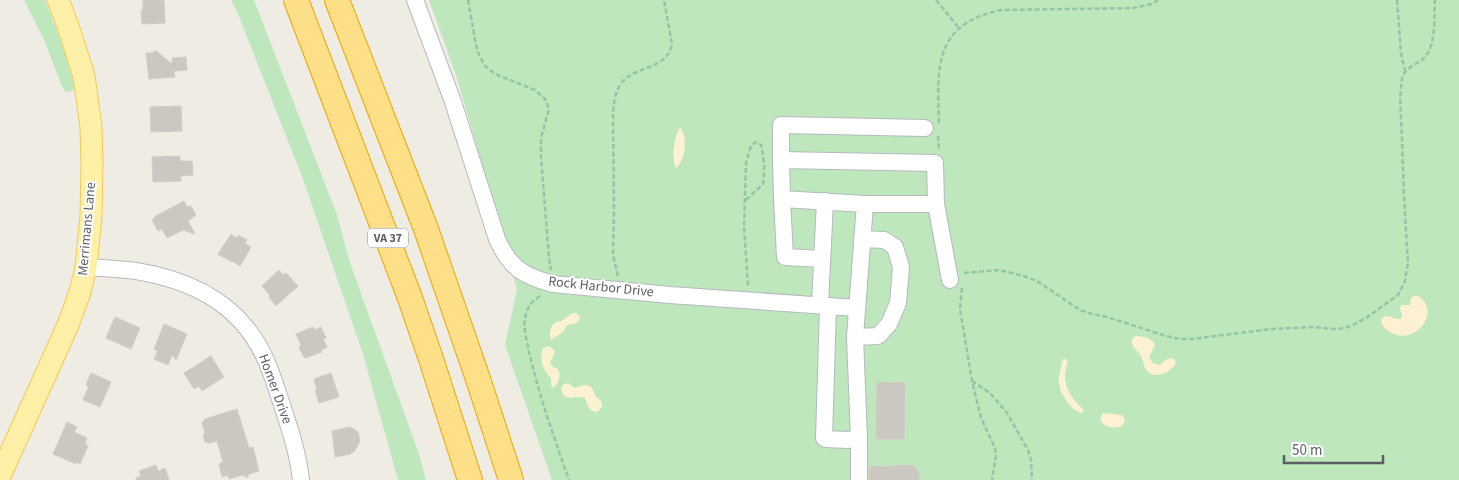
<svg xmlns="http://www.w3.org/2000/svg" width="1459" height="480" viewBox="0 0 1459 480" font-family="'Source Sans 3',sans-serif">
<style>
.green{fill:#bee7be}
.sand{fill:#fcf1d0}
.building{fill:#cbc8c2;stroke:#d3cdc1}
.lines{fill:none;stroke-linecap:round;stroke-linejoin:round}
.minor-casing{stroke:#b5b9be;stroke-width:18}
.major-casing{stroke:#f7c853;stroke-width:23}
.highway-casing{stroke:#f1a400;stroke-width:26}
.path{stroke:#95c6a3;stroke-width:2.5;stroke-dasharray:5 2.5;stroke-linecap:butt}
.minor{stroke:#fff;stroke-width:16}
.major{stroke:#fff0a7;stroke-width:21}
.highway{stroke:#ffe089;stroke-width:24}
.labels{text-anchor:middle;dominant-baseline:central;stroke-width:4;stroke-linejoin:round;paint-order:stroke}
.shield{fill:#fff;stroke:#8c8f92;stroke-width:1}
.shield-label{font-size:12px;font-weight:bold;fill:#5b5f64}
.street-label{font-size:14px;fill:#5b5f64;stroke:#fff}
</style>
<rect width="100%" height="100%" fill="#eeece3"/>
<!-- green -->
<g class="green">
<polygon points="24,0 45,0 63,47 74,85 74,89 70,92 65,91 62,87 45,42"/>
<polygon points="231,0 254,0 337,215 350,263 419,454 426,480 398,480 363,354 303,179 238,14"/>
<polygon points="429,0 1459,0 1459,480 552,480 505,345 517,290 495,209 456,75"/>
</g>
<!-- sand -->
<g class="sand">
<path d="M680,127c8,11 6,32 -4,41 -5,-11 -2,-31 4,-41z"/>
<path d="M1416,295c28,13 0,53 -26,37 -5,-2 -8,-7 -9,-12l4,-4c6,0 11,4 16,3l1,-4 -3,-8 3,-2h8l1,-7z"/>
<path d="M575,313l4,2 1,5 -6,4 -7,1 -4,7 -12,8c-2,-6 -2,-15 6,-18 6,-3 1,2 7,-3 5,-3 5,-5 11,-6z"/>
<path d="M1136,336c7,0 16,2 19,9l-6,12 4,6 6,2c5,-3 9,-9 15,-6l2,4c-4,9 -20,16 -28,9 -5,-5 -4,-11 -7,-16 -4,-6 -10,-9 -9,-17z"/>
<path d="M549,346l4,3 2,3 -5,11 3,4 5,2c3,7 1,15 -5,19l-2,-3v-7c-8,-7 -12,-20 -8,-30z"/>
<path d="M1063,359h3l2,3c-8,20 1,34 16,48l-2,3c-12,-3 -23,-20 -23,-32 -1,-7 3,-14 3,-21z"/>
<path d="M568,383l7,5c13,-5 16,-5 21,9 8,4 8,12 0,15 -8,-1 -8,-8 -11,-14 -7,-3 -14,2 -21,-2l-3,-8 3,-4z"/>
<path d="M1103,413l19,2 3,5 -2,5c-6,4 -14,3 -20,-1l-3,-5z"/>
</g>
<!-- building -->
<g class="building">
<polygon points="143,0 164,0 165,23 142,24 141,11 142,11 143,6"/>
<polygon points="155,50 172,64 172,58 186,57 187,70 174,71 175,77 149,79 146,53 153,53"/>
<polygon points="181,106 182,131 151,132 150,107"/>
<polygon points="180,156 180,161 192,161 193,175 180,176 181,181 153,182 152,157"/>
<polygon points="184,201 187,207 191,206 196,215 188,221 195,234 183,230 167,238 162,229 158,231 152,220 155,218 154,217"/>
<polygon points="231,234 236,238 238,235 247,240 245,244 251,247 240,266 234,262 230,261 218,254"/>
<polygon points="279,270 283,275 286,273 298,286 276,306 269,297 270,295 262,286"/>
<polygon points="115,317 140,328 131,349 106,338"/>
<polygon points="164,324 187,334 176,360 172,355 168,365 154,359 158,351 154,349"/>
<polygon points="313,327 315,330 321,327 326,338 323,339 327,347 321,350 322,352 305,358 304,357 299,348 301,345 296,334"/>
<polygon points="211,356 224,377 202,391 199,386 194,389 184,373"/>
<polygon points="91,373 111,382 100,407 83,400 89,386 86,385"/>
<polygon points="331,373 339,397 319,403 315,390 317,390 314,379"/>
<polygon points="877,382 905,383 904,439 876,439"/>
<polygon points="237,409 249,448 253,447 259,471 249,474 247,478 243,475 229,479 228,475 222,477 219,464 223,462 217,441 210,443 205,442 203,436 205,432 202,423 205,419"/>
<polygon points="67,422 77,427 74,432 87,438 85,444 88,446 80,464 76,462 76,464 53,454"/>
<polygon points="350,427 358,432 360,441 354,452 351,452 351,454 335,457 332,431"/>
<polygon points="156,465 158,471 165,468 169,480 136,480 136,478 141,476 139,471"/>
<polygon points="912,465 919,472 919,480 869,480 869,467"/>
</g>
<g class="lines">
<!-- minor casing -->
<g class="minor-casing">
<g id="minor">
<path d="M415,0l37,99 45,140c13,29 26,37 56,45l117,11 187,13"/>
<polyline points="781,160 781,125 925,128"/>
<polyline points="782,199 785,257 822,259"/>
<polyline points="936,204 950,280"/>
<path d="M86,267c17,1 34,2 50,4 55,9 103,32 128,85 7,14 11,28 16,43 9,27 18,53 21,81"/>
<polyline points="820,305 825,201"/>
<polyline points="828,306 824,438 826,439 848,440 859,438"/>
<polyline points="855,337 878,336 889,324 898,303 901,267 895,247 884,240 862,239"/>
<polyline points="859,480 859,438 855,337 865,204 782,199 781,160 935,163 936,204 865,204"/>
</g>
</g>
<!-- major casing -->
<g class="major-casing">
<polyline id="major" points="0,476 68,325 80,292 86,267 91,216 92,165 91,127 84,76 68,26 58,0"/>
</g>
<!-- highway casing -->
<g class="highway-casing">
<g id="highway">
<polyline points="296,0 410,298 431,359 470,480"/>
<polyline points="337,0 426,229 477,376 511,480"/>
</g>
</g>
<!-- path -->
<g class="path">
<polyline points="468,0 476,45 479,55 485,66 495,74 535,90 545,99 549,109 541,138 541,157 549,258 551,270"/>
<polyline points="936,0 959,28"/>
<polyline points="1397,0 1401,53 1405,71"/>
<path d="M939,123c-2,-57 -5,-99 62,-113l132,-2 19,-4 6,-4"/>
<polyline points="938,136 939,150"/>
<path d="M746,200l17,-16c2,-13 1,-26 -2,-39l-5,-3 -4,3 -3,6 -3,12 -2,64 4,59"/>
<path d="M964,273l35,-3 25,6 13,5 43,29 12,4 15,3 59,19 14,3h12l79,-10 42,-2 22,2 10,-1 8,-3 13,-7 32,-23 7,-14 3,-19c-3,-42 -5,-84 -6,-126 -1,-18 -3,-39 0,-57 2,-13 20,-15 26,-26 8,-15 6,-37 7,-53"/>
<path d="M618,276l-5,-21 1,-43 -1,-100c1,-9 2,-19 7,-27 13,-20 47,-14 52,-41l-8,-44"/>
<polyline points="962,288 960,309 972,381 981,418 995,448 996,455 992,480"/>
<path d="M540,296c-7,4 -12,10 -14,18 -4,12 1,26 3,38 10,43 25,86 40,128"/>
<polyline points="972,381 990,393 1007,413 1028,450 1031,460 1032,480"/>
</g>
<!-- minor -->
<use href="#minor" class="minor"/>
<!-- major -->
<use href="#major" class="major"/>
<!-- highway -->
<use href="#highway" class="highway"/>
</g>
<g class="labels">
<!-- shield labels -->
<rect class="shield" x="368" y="228.5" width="40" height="19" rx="4"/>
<g class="shield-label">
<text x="388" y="238">VA 37</text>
</g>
<!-- street labels -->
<g class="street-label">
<text transform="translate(87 229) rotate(-85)">Merrimans Lane</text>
<text transform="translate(601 287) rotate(6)">Rock Harbor Drive</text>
<text transform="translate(275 389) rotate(70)">Homer Drive</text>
</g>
</g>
<!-- scale -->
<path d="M1284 455v8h99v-8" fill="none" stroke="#5b5f64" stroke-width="2.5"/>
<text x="1292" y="455" font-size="15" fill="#5b5f64" stroke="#ffffff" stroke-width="4" paint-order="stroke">50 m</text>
</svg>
